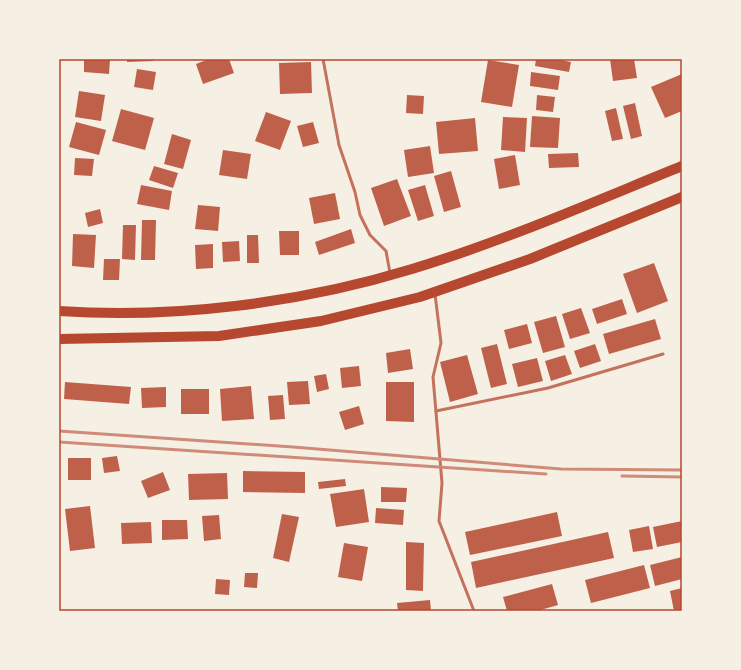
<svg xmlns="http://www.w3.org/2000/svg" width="741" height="670" viewBox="0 0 741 670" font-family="Ubuntu,sans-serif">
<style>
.building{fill:#bf614a}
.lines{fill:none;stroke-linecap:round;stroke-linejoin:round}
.service{stroke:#c5725c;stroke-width:3}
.primary{stroke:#b5482f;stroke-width:10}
.rail{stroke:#cf8b77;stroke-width:3}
.neatline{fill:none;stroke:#b5482f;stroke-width:1.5}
</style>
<rect width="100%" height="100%" fill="#f6efe4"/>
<!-- building -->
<g class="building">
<polygon points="84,59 110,59 109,74 84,72"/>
<polygon points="127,59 153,59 153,61 127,62"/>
<polygon points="209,59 229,59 234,73 203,84 196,64"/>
<polygon points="536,59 555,59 571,62 569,72 535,66"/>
<polygon points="610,59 634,59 637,78 613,81"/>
<polygon points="488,60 519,65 512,107 481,102"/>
<polygon points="311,62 312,93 280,94 279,63"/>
<polygon points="137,69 156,72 153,90 134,87"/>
<polygon points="531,72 560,76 558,90 530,86"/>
<polygon points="682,74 682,111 665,118 651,87"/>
<polygon points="79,91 105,95 101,121 75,117"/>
<polygon points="407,95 424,96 423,114 406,113"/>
<polygon points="537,95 555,97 553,112 536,110"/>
<polygon points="635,103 642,136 631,139 623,106"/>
<polygon points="616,108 623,139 612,141 605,111"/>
<polygon points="121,109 154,118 145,150 112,141"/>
<polygon points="266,112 291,121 280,150 255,141"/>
<polygon points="532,116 560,118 558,148 530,147"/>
<polygon points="503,117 527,118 525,152 501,150"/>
<polygon points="475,118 478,151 439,154 436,122"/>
<polygon points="76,122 106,130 99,155 69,147"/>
<polygon points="313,122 319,143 303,147 297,126"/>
<polygon points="172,134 191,140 183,169 164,164"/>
<polygon points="430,146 434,173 408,177 404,150"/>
<polygon points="223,150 251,154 247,179 219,175"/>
<polygon points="578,153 579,167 549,168 548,154"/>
<polygon points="515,155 520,185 499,189 494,159"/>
<polygon points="75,158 94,159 92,176 74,175"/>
<polygon points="154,166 178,173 173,188 149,180"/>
<polygon points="451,171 461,207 444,212 434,176"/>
<polygon points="397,179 411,216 384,226 371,188"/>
<polygon points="141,185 172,191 169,210 137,204"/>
<polygon points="425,185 434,216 418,221 408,190"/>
<polygon points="335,193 340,219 314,224 309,198"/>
<polygon points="198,205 220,207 218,231 195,229"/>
<polygon points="100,209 103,223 88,227 85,213"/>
<polygon points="142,220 156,220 155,260 141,260"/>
<polygon points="123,225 136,225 135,260 122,259"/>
<polygon points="351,229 355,243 319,255 315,242"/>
<polygon points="279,231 299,231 299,255 280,255"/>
<polygon points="73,234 96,235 94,268 72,266"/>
<polygon points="247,235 258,235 259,263 247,263"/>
<polygon points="239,241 240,261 223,262 222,242"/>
<polygon points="213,244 213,268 196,269 195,245"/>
<polygon points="104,259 120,259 119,280 103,280"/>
<polygon points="654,263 668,301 637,313 623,274"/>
<polygon points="622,299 627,314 597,324 592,309"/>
<polygon points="581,308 590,333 570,339 562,314"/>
<polygon points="556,316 565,347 543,353 534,322"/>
<polygon points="655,319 661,339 609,354 603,334"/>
<polygon points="527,324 532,343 509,349 504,330"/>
<polygon points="497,344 507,384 491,388 481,348"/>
<polygon points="595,344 601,361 580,368 574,351"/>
<polygon points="410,349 413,369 388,373 386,353"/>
<polygon points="467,355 478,394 450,402 440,362"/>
<polygon points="565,355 572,374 551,381 545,361"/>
<polygon points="537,358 543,381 518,387 512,364"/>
<polygon points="359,366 361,386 342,388 340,368"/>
<polygon points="326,374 329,389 317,392 314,376"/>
<polygon points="308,381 310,404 289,405 287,382"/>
<polygon points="65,382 131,387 129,404 64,399"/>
<polygon points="386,382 414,382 414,422 386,421"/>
<polygon points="251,386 254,419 222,421 220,389"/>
<polygon points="166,387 166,407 142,408 141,388"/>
<rect x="181" y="389" width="28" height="25"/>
<polygon points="283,395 285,419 270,420 268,396"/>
<polygon points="359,406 364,424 345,430 339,412"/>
<polygon points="117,456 120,471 104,473 102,458"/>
<rect x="68" y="458" width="23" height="22"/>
<polygon points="243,471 305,472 305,493 243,492"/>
<polygon points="163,472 170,490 148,498 141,481"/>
<polygon points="227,473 228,499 189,500 188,474"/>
<polygon points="345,479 346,486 319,489 318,482"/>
<polygon points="381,487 407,488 406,502 381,502"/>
<polygon points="364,489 369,522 336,527 330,494"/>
<polygon points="90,506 95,548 70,551 65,509"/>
<polygon points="376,508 404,510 403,525 375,523"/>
<polygon points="557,512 562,536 470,555 465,532"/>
<polygon points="282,514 299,517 289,562 273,558"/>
<polygon points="219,515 221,539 204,541 202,516"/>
<polygon points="162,520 187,520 188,539 162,540"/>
<polygon points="682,521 682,542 657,547 653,527"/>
<polygon points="151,522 152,543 122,544 121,523"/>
<polygon points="649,526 653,549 633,552 629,530"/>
<polygon points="608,532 614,558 476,588 471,562"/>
<polygon points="406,542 424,543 423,591 406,590"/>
<polygon points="344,543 368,547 362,581 338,577"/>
<polygon points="682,557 682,579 655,586 650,565"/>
<polygon points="644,565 650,588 591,603 585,580"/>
<polygon points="245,573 258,573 257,588 244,587"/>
<polygon points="216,579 230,580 229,595 215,594"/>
<polygon points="552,584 558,605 537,611 507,611 503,597"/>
<polygon points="682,588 682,611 674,611 670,591"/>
<polygon points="430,600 431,611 398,611 397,603"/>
</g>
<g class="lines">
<!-- service -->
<g class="service">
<polyline points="323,59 339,145 355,192 360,215 370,235 386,251 390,273"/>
<polyline points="435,294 441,343 433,377 442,483 439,521 474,611"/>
<polyline points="436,411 548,388 663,354"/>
</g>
<!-- primary -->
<g class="primary">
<path d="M59,311c116,8 242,-8 353,-42 92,-28 181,-67 270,-103"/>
<polyline points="59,339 219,336 321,321 420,297 530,259 682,197"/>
</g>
<!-- rail -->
<g class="rail">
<polyline points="59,431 293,447 561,469 682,470"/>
<polyline points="59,442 546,474"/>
<polyline points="622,476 682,477"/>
</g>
</g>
<!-- border -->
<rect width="741" height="670" fill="none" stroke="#f6efe4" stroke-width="120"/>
<rect x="60" y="60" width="621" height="550" class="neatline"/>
</svg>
